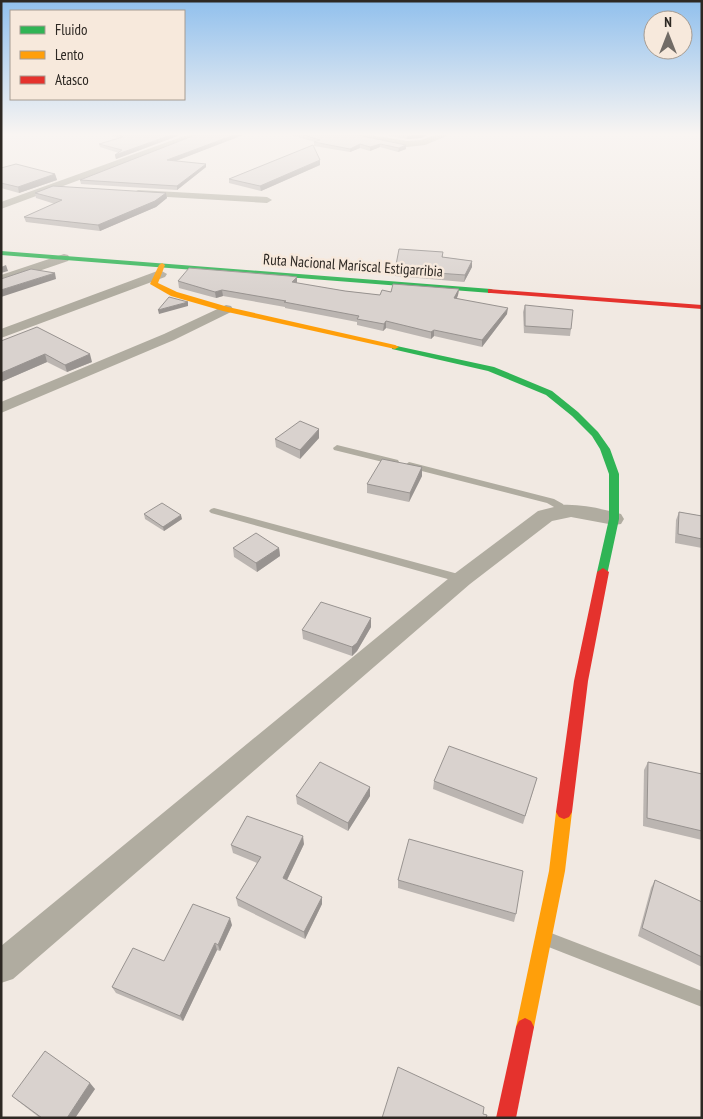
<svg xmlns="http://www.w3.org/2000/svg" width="703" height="1119" viewBox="0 0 703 1119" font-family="'PT Sans Narrow',sans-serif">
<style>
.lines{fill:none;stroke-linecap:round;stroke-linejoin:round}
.lane{fill:#b0aca0;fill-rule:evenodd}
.street{fill:#b0aca0;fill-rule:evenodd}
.fast{fill:#30b455;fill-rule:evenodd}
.slow{fill:#ff9f0a;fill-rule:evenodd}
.jam{fill:#e5322d;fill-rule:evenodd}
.wall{fill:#bbb5b1}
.shaded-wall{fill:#989390}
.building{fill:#d9d2ce;stroke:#989390}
.labels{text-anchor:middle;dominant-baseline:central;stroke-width:5;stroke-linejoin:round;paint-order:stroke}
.far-street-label{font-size:15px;fill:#2d2823;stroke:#f7e9dc}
</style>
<rect width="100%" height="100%" fill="#f1e9e2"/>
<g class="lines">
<!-- lane -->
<g class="lane">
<polygon points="337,445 398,460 399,462 395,465 334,450 333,448"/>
<polygon points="409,462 554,499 563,504 567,511 565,513 559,513 554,507 547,503 406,467 405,465"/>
<polygon points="214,508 462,575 467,579 462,583 211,513 209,511 211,509"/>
<polygon points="551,933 702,991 702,1007 546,946 543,941 546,936"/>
</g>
<!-- street -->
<g class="street">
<polygon points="187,135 201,135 1,209 1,202"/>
<polygon points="348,135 371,135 407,141 421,140 435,135 449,135 425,145 407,147"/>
<polygon points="138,190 267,197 272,200 267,203 134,195 133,193"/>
<polygon points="64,254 68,255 70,258 68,261 1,284 1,275"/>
<polygon points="160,270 167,274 165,277 1,338 1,329"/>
<polygon points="226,305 231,306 233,309 231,312 174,340 1,413 1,402 164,334"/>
<path d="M562,505c20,-1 40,4 59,9l3,5 -3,5 -7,1 -43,-8 -19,4 -82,63 -457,395 -12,4v-37l453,-372 84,-63z"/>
</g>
<!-- fast -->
<g class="fast">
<polygon points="1,251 491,289 495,291 491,293 1,255"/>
<polygon points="392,345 494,367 552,391 578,412 598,432 610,449 619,474 619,519 607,575 599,575 597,572 609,519 609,474 600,449 592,436 572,416 546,395 488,371 392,349"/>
</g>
<!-- slow -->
<g class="slow">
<polygon points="162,263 165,265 158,283 177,292 228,307 395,345 399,347 395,349 223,311 171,296 150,284 159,265"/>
<polygon points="564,805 569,807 572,812 565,871 534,1027 531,1033 525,1036 519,1033 516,1027 549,871 556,812 559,807"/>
</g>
<!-- jam -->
<g class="jam">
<polygon points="488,289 702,305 702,309 491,293 488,293"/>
<polygon points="603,568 609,572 588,681 572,812 569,817 564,819 559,817 556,812 574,681 597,572"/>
<polygon points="525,1018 531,1021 534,1027 516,1118 496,1118 516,1027 519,1021"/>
</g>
</g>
<!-- wall -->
<g class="wall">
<polygon points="113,135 180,135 116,159 115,155 119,153 100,147 99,144 118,138 113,136"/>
<polygon points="195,135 243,135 175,161 206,167 177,190 81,184 80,180"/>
<polygon points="291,135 357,135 406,145 406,149 398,152 380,147 370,151 360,148 350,152 314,146 314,142 315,142"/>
<polygon points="385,135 428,135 421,138 407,139"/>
<polygon points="320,165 261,191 229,183 229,179"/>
<polygon points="1,168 55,174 57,180 19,193 1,188"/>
<polygon points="35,193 166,193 167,198 156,207 100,231 26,222 24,217 55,204 36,198"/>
<polygon points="443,252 443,257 472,261 472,267 464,282 395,276 395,270"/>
<polygon points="297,277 297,283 345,291 380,295 391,292 459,289 458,295 457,298 507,314 482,347 434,336 431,339 386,328 383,331 357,325 357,322 285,308 285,307 223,296 216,298 179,288 178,281"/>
<polygon points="525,305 571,329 570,336 524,333 523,312"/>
<polygon points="1,341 92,362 67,372 47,362 1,382"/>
<polygon points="319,438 300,459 276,447 275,439"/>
<polygon points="422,467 422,476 409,502 367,493 367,484"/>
<polygon points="679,512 702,516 702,548 675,543 676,520"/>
<polygon points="144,514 182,519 164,531 145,519"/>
<polygon points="233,548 279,548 280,556 257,572 234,557"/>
<polygon points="371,627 357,651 352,656 303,639 302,630"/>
<polygon points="648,762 702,774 702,840 643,826 644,770"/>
<polygon points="537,778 523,824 433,789 434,781"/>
<polygon points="296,796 370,796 348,831 297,804"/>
<polygon points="304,844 287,880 322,897 322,904 305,939 238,906 236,898 257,863 233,853 231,845"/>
<polygon points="398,880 516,914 514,922 398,888"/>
<polygon points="655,880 702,902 702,967 638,936 651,888"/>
<polygon points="232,925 220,951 217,950 183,1021 116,993 112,987 164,961"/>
<polygon points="95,1089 75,1118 40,1118 18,1101 12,1096"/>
</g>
<!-- shaded-wall -->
<g class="shaded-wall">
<polygon points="171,135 180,135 116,159 115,155"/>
<polygon points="234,135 243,135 168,164 167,160"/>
<polygon points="414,135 428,135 421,138 407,139 407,136"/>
<polygon points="360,144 360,148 350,152 350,149"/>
<polygon points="380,144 380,147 370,151 370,147"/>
<polygon points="406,145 406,149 398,152 399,148"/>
<polygon points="320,160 320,165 261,191 260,186"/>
<polygon points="206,164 206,167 177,190 177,186"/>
<polygon points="55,174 57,180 19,193 18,187"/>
<polygon points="166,193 167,198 156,207 100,231 98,225"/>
<polygon points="472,261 472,267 464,282 465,275"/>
<polygon points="6,265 8,271 1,273 1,267"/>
<polygon points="55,273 56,279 1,297 1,290"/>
<polygon points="297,277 297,283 292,282"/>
<polygon points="459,289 458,295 454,304 454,298"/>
<polygon points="222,290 223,296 216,298 215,292"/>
<polygon points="188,302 188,306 159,314 158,310"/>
<polygon points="508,308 507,314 482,347 482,340"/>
<polygon points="386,321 386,328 383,331 384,324"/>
<polygon points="434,330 434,336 431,339 431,332"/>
<polygon points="45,354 47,362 1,382 1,373"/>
<polygon points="90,354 92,362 67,372 65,365"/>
<polygon points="319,429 319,438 300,459 300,450"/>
<polygon points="422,467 422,476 409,502 410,493"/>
<polygon points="181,515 182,519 164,531 163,527"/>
<polygon points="279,548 280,556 257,572 256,563"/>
<polygon points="371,618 371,627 357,651 352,656 352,647"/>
<polygon points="370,787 370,796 348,831 348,823"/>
<polygon points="303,836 304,844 284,886 283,878"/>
<polygon points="322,897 322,904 305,939 304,932"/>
<polygon points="230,918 232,925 220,951 218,945"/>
<polygon points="215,943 217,950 183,1021 180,1016"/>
<polygon points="90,1083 95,1089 75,1118 67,1118"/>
</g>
<!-- building -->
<g class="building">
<polygon points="119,135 171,135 115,155 122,150 99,144 123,137"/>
<polygon points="195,135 234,135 167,160 206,164 177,186 80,180"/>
<polygon points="304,135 357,135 406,145 399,148 380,144 370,147 360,144 350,149 314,142 320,140"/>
<polygon points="313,145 320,160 260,186 229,179"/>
<polygon points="16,164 55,174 18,187 1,183 1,168"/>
<polygon points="53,186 166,193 155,201 98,225 24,217 62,200 35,193"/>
<polygon points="399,249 443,252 442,257 472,261 465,275 395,270"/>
<polygon points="189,268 289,276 297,277 292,282 345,291 380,295 382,290 391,292 393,284 459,289 454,298 508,308 482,340 434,330 431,332 386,321 384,324 357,319 359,316 284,302 286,301 222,290 215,292 178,281"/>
<polygon points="31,269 55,273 1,290 1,279"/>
<polygon points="169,297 188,302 158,310"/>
<polygon points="525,305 573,310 571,329 525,326"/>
<polygon points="37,327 90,354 65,365 45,354 1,373 1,341"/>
<polygon points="300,421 319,429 300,450 275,439"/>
<polygon points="382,459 422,467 410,493 367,484"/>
<polygon points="162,503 181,515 163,527 144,514"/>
<polygon points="679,512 702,516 702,539 678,534"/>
<polygon points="256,533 279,548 256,563 233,548"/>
<polygon points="321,602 371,618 357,643 352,647 302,630"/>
<polygon points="449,746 537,778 525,816 434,781"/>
<polygon points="320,762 370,787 348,823 296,796"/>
<polygon points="648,762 702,774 702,831 647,818"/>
<polygon points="247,816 303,836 283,878 322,897 304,932 236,898 261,857 231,845"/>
<polygon points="409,839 523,871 516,914 398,880"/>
<polygon points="655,880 702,902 702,957 642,928"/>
<polygon points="193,904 230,918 218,945 215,943 180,1016 112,987 133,948 164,961"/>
<polygon points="45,1051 90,1083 67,1118 42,1118 12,1096"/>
<polygon points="398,1067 484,1107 483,1114 487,1115 486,1118 382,1118"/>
</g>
<!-- sky -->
<linearGradient id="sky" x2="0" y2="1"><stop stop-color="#91c0ed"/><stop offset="0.46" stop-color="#f9f5f2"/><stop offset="1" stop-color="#f9f5f2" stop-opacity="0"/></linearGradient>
<rect width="703" height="292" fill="url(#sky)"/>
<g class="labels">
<!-- far-street labels -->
<g class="far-street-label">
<text transform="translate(353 265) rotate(4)">Ruta Nacional Mariscal Estigarribia</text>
</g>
</g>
<!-- border -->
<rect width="703" height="1119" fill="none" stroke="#2d2823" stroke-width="5"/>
<!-- legend -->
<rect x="10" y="10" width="175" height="90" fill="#f7e9dc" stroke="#a69c92"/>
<rect x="20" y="26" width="25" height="8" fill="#30b455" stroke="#a69c92"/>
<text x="55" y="35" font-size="15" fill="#2d2823">Fluido</text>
<rect x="20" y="51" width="25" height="8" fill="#ff9f0a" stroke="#a69c92"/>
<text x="55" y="60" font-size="15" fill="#2d2823">Lento</text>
<rect x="20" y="76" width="25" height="8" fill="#e5322d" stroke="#a69c92"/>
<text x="55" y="85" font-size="15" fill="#2d2823">Atasco</text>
<!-- north arrow -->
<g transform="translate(668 35)"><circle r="24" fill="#f7e9dc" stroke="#a69c92"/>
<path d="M0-4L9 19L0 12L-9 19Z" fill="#726c66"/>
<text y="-8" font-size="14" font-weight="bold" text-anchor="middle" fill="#2d2823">N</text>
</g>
</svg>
